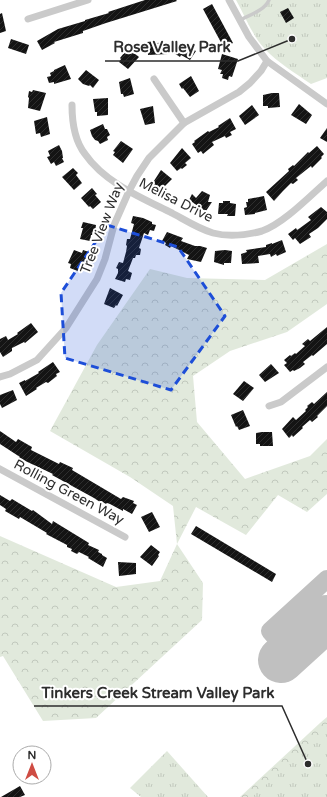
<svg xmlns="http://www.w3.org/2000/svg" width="327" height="797" viewBox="0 0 327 797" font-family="'Varela Round',sans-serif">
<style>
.forest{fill:url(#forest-crowns)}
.park{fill:url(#park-tufts)}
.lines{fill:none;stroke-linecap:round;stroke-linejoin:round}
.taxiway{stroke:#c0c0c0;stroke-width:18}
.runway{stroke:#c0c0c0;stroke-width:46}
.building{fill:url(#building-hatch)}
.lane{stroke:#cacaca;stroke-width:3.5}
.street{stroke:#cacaca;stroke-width:7}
.marked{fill:#1d4ed8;fill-opacity:0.2;stroke:#1d4ed8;stroke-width:3;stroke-dasharray:8 5;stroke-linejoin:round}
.labels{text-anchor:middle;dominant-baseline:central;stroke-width:4;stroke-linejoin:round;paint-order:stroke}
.street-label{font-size:14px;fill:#2d2d2d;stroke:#fff}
.leader{fill:none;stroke:#2d2d2d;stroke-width:1.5}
.callout-dot{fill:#2d2d2d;stroke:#fff;stroke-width:1.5}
.callout-label{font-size:15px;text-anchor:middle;font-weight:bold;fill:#2d2d2d;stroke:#fff;stroke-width:4;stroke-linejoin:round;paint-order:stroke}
</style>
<defs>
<pattern id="forest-crowns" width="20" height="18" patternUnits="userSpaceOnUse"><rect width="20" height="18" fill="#e1e9dc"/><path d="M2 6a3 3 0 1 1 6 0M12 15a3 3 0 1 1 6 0" fill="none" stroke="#c1c8bd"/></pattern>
<pattern id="park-tufts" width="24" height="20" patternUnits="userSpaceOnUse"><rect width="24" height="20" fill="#e1e9dc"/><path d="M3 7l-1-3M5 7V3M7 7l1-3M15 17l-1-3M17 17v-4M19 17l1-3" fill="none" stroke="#c1c8bd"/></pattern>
<pattern id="building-hatch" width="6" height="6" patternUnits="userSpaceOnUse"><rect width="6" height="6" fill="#141414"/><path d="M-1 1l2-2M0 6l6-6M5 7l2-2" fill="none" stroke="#2e2e2e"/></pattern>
</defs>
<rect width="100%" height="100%" fill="#fff"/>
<!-- forest -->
<g class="forest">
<polygon points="327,244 327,304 287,332 230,351 193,376 197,422 245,479 310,456 327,439 327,494 307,512 278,495 246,535 196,507 177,544 203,583 202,620 96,718 43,721 3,656 0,657 0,536 116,587 160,581 177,544 173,506 130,477 50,431 97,345 150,269 187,278 265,280"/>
<polygon points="327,717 327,797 240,797 320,723"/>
</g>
<!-- park -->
<g class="park">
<path d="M236,0h91v78l-16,6c-16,-11 -33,-21 -47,-36 -12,-13 -19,-32 -28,-48z"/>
<polygon points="327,731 327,797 252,797"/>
<polygon points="167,751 208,797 141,797 130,788"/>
</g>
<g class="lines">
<!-- taxiway -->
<polyline class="taxiway" points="289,653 270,631 327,579"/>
<!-- runway -->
<polyline class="runway" points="281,660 327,618"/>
</g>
<!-- building -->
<g class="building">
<polygon points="145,0 176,0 177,1 106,23 83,31 83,33 54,42 55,43 42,50 37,41 58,29 85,21 85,20 109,13 108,12"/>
<polygon points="212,4 233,43 224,48 203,9"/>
<polygon points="288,8 294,18 286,23 280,12"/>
<polygon points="2,13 6,31 0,33 0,14"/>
<polygon points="11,39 29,45 26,54 8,48"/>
<polygon points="156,41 157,43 167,42 168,54 148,55 147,42"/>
<polygon points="181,43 196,51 190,60 181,55 180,57 174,53"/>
<polygon points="128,48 139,57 128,69 119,62 121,59 120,58"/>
<polygon points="222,54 238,59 232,77 229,76 228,80 222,78 223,74 220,74 222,70 218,69"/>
<polygon points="65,65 71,79 54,84 54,82 49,83 47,77 51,76 50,73 54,71 54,70"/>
<polygon points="86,70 99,80 93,88 90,85 89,86 83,84 78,79"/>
<polygon points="191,76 199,91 190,97 183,88 182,89 179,84"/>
<polygon points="130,78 134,94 124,97 123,94 121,94 119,82"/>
<polygon points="33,90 46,93 40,111 28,108 29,98 28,97 29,91 32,92"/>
<polygon points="272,93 279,93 280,107 268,108 268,106 263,106 263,95"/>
<polygon points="108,98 108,115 97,116 97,112 95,112 93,99"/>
<polygon points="299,104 312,115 306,124 291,115"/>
<polygon points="252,105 259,115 245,125 239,116"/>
<polygon points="153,106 155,123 145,125 140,109"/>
<polygon points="47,117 50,134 41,137 40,133 36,134 34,121"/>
<polygon points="230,118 236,129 230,132 232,135 226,138 225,136 212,142 214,145 203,154 201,151 198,153 192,144 195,142 194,141 208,131 209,132 219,127 218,126"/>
<polygon points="103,124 105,129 107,129 110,135 107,137 108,140 100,144 98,141 95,140 92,136 90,130"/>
<polygon points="327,128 327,142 320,138"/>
<polygon points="121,141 133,149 123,163 113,155 115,152 113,151"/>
<polygon points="59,145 62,151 63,158 62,158 64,162 56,166 54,162 51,164 47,157 50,156 48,151"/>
<polygon points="317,146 324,154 321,157 322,158 312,168 311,166 296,178 298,180 293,184 291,183 283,191 274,201 266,192 289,171 288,169 293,165 294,166 308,152 309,153"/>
<polygon points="182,148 191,158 185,163 187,165 182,169 181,168 177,171 170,163"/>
<polygon points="73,168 78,173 76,175 82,183 74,190 62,177"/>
<polygon points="161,170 172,179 160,191 152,184"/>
<polygon points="92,188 97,194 95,195 101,202 93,209 90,206 89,207 81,198"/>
<polygon points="202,191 210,195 208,202 212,202 206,211 198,207 198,206 189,200 192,194 196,198"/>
<polygon points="264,196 267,210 255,213 255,214 245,215 244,208 247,207 246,202 248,202 248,199"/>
<polygon points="223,201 230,201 230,203 236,204 235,216 227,216 228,214 218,214 219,203 223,203"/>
<polygon points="321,207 327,212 327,219 318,228 309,234 311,237 300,244 295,238 293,240 288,234 296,228 297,230 300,228 311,220 308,217"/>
<polygon points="133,216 143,218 152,222 152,224 156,225 154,231 150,230 148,235 144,233 139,248 141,249 140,255 136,255 135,258 133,258 128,271 132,273 130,280 126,279 125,282 115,279 118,273 118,269 116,268 119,262 123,263 126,252 127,246 126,245 127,239 130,239 134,224 131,223"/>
<polygon points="83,222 96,225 95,232 93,231 92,235 91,235 90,241 80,239 83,228 81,228"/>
<polygon points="167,232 183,238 181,241 195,246 200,246 207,248 201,262 187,259 189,255 171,246 170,248 165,245 166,243 162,241"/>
<polygon points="282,240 286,252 277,256 276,254 271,257 270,254 258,256 259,263 242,264 241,254 247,252 246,250 266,247 266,245 272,243 272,244"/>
<polygon points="74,250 82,253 83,250 89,252 86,262 80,272 70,268 71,264 68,263"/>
<polygon points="225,250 232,251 231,263 224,263 224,265 214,262 215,251"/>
<polygon points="110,288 123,295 117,306 116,305 114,308 104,304"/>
<polygon points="31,323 38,332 25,343 24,342 12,348 12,351 3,357 0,352 0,339 6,336 8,340 18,334 17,333"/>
<polygon points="327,327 327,344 313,356 312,355 303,362 305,364 300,368 294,371 293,370 290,372 284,365 287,363 284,360 290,355 291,356 295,353 296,354 305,346 302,344 308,339 310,341"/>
<polygon points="53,362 60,372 56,374 57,376 48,383 46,382 36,388 37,389 26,396 19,383 25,380 25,381 39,373 38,372"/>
<polygon points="271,364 279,373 265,382 259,375"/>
<polygon points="244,381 254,388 243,401 233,394"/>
<polygon points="13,390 17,400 2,408 0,404 0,395"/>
<polygon points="327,392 327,406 317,416 318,417 312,422 310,420 302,427 303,428 293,437 292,435 289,438 282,429 293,417 296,420 306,411 305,410 308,407 307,406 312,402 314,404"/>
<polygon points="243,410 250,426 239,430 237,426 236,427 231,415"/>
<polygon points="0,431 16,442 18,439 32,447 31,450 59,464 60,462 73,468 72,470 121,499 123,497 134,501 133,503 137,505 132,514 123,509 123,511 110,504 107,503 106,504 101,501 100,502 94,498 52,475 53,474 19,458 20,457 0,444"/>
<polygon points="262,432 272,432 273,446 260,446 260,444 256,444 256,433"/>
<polygon points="0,495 10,501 12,499 32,511 33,510 52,524 53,521 89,543 88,545 99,550 98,552 102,554 102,555 107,558 103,567 88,558 89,557 79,552 77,554 71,551 72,549 67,547 67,545 46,534 47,533 20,517 19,519 5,511 6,509 0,505"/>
<polygon points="152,512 160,527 149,532 141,517"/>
<polygon points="196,526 276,574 272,582 191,534"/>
<polygon points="151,545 160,552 158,555 159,556 152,566 140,557"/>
<polygon points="118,562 136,563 136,574 119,576"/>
<polygon points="20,786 25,795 20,797 1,797"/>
</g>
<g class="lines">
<!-- lane -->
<path class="lane" d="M240,20c10,-5 25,-10 29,-20"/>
<!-- street -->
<g class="street">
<polyline points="229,0 249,37 267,61 327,104"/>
<polyline points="28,19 88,0"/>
<polyline points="154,79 184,123"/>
<path d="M72,105c0,17 2,35 13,49 20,29 57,44 87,59 13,7 27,16 41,20 15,4 34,2 49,-2 21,-7 48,-35 65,-50"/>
<polyline points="0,377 10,374 37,360 66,328 97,279 105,259 114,225 129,191 137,176 149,158 184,123 239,92 250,83 261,71 267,61"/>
<polyline points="269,406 281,402 327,367"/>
<polyline points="0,469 125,537"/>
</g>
</g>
<!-- marked area -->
<path class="marked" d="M107,225l71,22 47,69 -54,74 -106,-32 -4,-65z"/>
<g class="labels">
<!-- street labels -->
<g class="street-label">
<text transform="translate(176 200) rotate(27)">Melisa Drive</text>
<text transform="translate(102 228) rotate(-69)">Tree View Way</text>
<text transform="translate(69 492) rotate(28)">Rolling Green Way</text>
</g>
</g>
<!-- callouts -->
<path class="leader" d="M292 39L238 61H105M308 764L282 706H34"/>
<g class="callout-dot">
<circle cx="292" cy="39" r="4"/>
<circle cx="308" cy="764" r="4"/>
</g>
<g class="callout-label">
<text x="172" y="52">Rose Valley Park</text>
<text x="158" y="698">Tinkers Creek Stream Valley Park</text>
</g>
<!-- north arrow -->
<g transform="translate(32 765)"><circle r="19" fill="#ffffff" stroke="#ababab"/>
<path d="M0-3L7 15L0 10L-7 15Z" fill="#cf4c43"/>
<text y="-6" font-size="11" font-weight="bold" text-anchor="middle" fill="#2d2d2d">N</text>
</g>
</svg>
